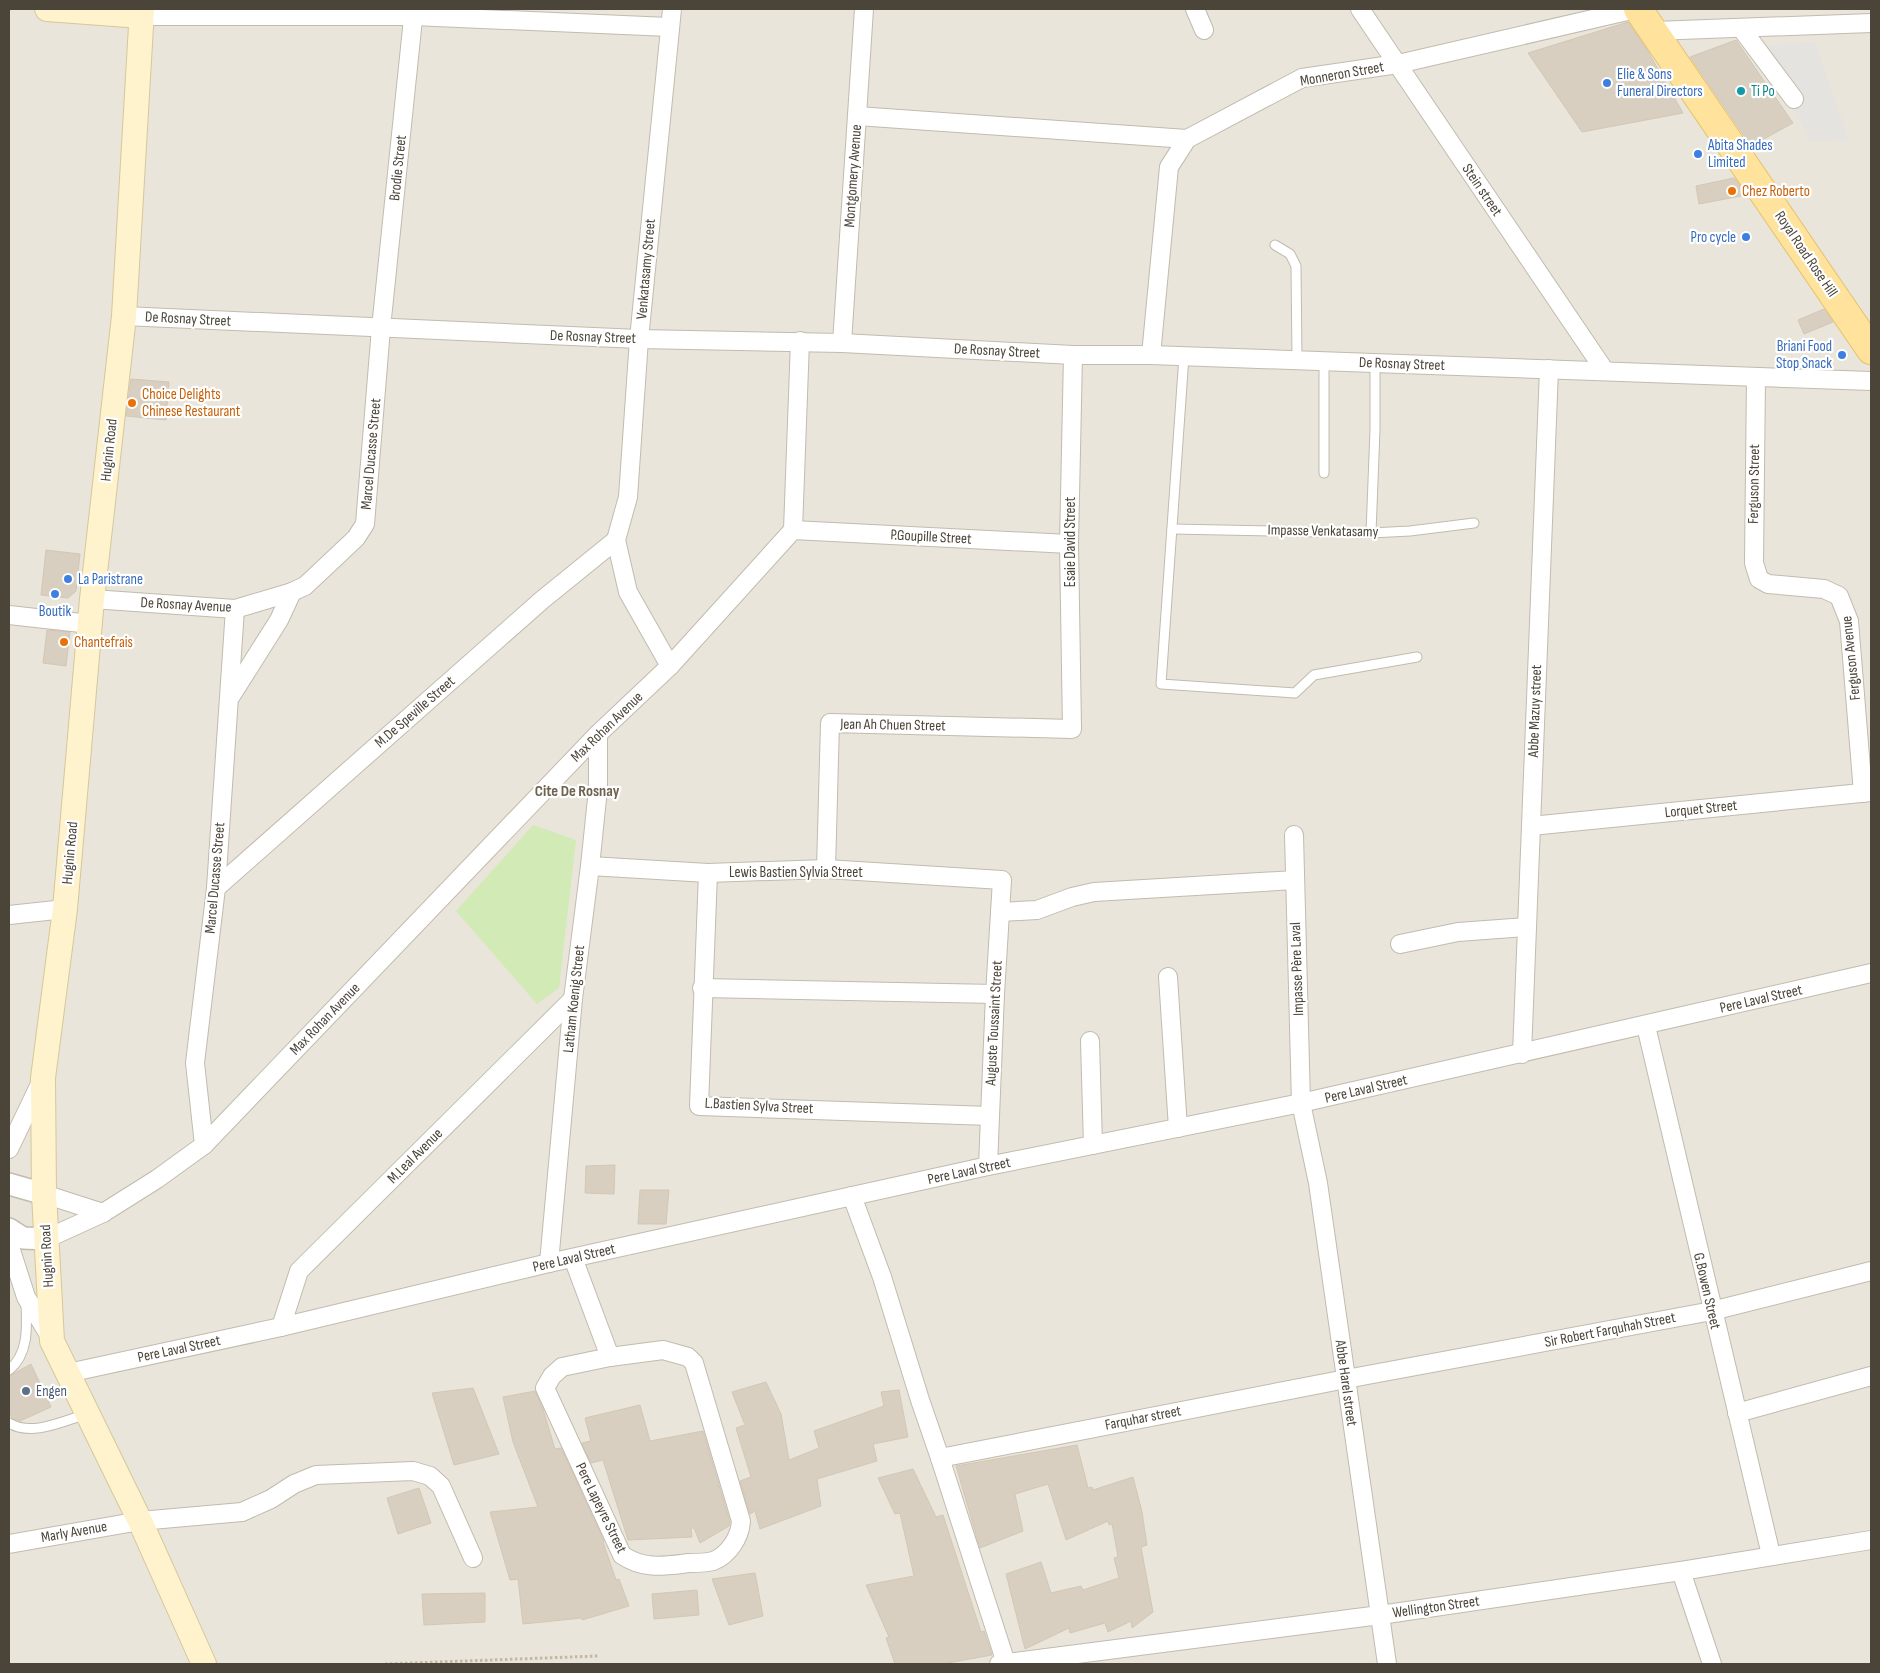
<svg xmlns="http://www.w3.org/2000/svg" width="1880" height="1673" viewBox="0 0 1880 1673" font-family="'Sofia Sans Condensed',sans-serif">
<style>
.residential{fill:#eae5da}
.green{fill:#d2eab5}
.parking{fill:#e5e3e0}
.building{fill:#d8cfc1;stroke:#d3c7b4}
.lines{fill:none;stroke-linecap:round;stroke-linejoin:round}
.service-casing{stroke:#c2bbae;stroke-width:11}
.minor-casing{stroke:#c2bbae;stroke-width:20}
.tertiary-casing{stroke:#c2bbae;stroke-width:24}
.secondary-casing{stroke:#d6c79b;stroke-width:26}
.primary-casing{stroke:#e6c16a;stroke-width:30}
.path{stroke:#c4b79f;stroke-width:3;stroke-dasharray:2.5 2.5;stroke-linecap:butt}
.service{stroke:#fff;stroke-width:9}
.minor{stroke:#fff;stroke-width:18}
.tertiary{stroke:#fff;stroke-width:21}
.secondary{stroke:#fff3cd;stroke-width:24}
.primary{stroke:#ffe39c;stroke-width:28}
.shop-dot{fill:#3f7fe0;stroke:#fff;stroke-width:2}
.culture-dot{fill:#0f9aa8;stroke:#fff;stroke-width:2}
.food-dot{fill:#e8710a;stroke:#fff;stroke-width:2}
.service-dot{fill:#5c6f8a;stroke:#fff;stroke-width:2}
.labels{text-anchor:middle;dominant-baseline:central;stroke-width:4.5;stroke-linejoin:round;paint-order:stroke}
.street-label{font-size:15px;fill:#4b4439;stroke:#fff}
.shop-label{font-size:15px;fill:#366cbe;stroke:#fff;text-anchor:start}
.culture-label{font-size:15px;fill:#0d838f;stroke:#fff;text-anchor:start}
.food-label{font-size:15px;fill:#c56008;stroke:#fff;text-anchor:start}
.service-label{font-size:15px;fill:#4e5e75;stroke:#fff;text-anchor:start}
.neighbourhood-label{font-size:16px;font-weight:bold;fill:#6e6250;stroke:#fff}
</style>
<rect width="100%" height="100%" fill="#f6f3ec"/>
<!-- residential -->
<rect class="residential" x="9" y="9" width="1862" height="1655"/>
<!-- green -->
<polygon class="green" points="533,825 576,840 559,988 537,1004 456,911"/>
<!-- parking -->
<polygon class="parking" points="1815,42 1849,140 1810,142 1763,46"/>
<!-- building -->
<g class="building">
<polygon points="1628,22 1646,48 1683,113 1582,132 1528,53"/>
<polygon points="1736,40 1793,123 1751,146 1690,57"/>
<polygon points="1734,178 1739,184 1741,196 1699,204 1696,186"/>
<polygon points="1824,309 1833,322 1804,334 1798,320"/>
<polygon points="131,379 169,382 166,420 126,416"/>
<polygon points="46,550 80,554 76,591 68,598 41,595"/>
<polygon points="47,630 70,632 66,666 43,663"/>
<polygon points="615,1165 614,1194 585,1193 586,1166"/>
<polygon points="640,1190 669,1190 666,1224 638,1224"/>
<polygon points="31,1364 51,1407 20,1421 12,1418 9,1411 9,1376"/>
<polygon points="766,1382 781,1414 789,1460 819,1448 814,1431 884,1406 881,1392 899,1390 908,1437 873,1444 877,1461 817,1479 821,1506 760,1529 755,1511 750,1514 740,1481 751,1477 736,1428 745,1425 732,1392"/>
<polygon points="473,1388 499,1454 454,1465 432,1393"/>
<polygon points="535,1391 543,1409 555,1449 561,1448 604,1541 603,1542 616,1580 619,1579 629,1606 582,1620 582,1618 523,1624 518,1579 510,1580 490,1512 538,1507 513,1442 503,1397"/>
<polygon points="640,1405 650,1441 703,1431 730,1522 729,1526 700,1543 694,1528 691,1528 692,1537 628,1540 603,1460 591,1463 582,1443 591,1441 585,1418"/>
<polygon points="1077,1445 1088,1488 1092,1487 1093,1490 1133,1477 1142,1512 1147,1545 1141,1547 1153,1612 1132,1628 1131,1621 1108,1632 1105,1623 1070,1633 1069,1628 1025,1649 1006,1574 1041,1562 1051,1593 1081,1586 1083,1590 1119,1578 1114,1558 1118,1557 1112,1524 1109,1525 1108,1521 1066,1540 1048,1484 1015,1494 1023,1531 980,1548 956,1466"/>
<polygon points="913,1469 936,1517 943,1515 981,1632 984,1631 992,1655 942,1664 895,1664 886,1638 889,1637 866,1585 914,1576 900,1513 895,1514 878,1478"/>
<polygon points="419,1488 431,1523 398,1534 387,1498"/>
<polygon points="755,1573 763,1616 729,1625 712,1579"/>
<polygon points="697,1590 699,1615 654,1619 652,1594"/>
<polygon points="485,1593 485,1622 424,1625 422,1594"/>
</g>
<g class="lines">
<!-- service casing -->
<g class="service-casing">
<g id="service">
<polyline points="1275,245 1290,254 1296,266 1297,360"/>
<polyline points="1184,356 1161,684 1295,693 1314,675 1417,657"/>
<polyline points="1324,361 1324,473"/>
<polyline points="1172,529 1371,533 1410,531 1474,523"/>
<polyline points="1371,533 1375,430 1375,363"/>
<path d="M9,1370c20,-16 18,-44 17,-67"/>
<path d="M9,1423c23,14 54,-2 78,-9"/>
</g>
</g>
<!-- minor casing -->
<g class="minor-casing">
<g id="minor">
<polyline points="1195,9 1204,30"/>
<polyline points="1360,9 1605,371"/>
<polyline points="141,16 413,16 669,27"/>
<polyline points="1741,28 1794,99"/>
<polyline points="1654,31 1871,23"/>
<polyline points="857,116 1187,139"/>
<polyline points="124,316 639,339 842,343 1073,355 1151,355 1871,381"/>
<polyline points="842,343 864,9"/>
<polyline points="1151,355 1169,167 1187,139 1302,78 1398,64 1636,9"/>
<polyline points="1756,377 1754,563 1759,579 1768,584 1824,589 1839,596 1849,621 1863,793"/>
<polyline points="793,530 1069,544"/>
<polyline points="92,599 235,609 292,592 305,586 356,538 365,524 381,328 414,9"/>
<polyline points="9,615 90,624"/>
<polyline points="670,666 628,592 616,540 628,497 639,339 672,9"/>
<polyline points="231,696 279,620 292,592"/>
<polyline points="1531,826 1871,792"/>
<polyline points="1294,835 1301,1103 1318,1183 1387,1664"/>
<polyline points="590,866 708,873 826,869 1002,880 995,994 988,1166"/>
<polyline points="826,869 830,723 1072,729 1069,544 1073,355"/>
<polyline points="708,873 699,1106 990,1116"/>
<polyline points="216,888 542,600 616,540"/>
<polyline points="1000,912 1037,910 1072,897 1094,892 1295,880"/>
<polyline points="9,915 65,909"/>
<polyline points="1400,944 1458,932 1527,927"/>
<polyline points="1168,977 1178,1128"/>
<polyline points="702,988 995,994"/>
<polyline points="1646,1026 1771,1555"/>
<polyline points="1090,1041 1093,1145"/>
<polyline points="1522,1054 1549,369"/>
<polyline points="204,1145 195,1063 216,888 235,609"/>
<polyline points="9,1149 41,1082"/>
<polyline points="44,1194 103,1213"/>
<polyline points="852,1196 882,1277 920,1400 940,1458 1006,1663"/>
<polyline points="46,1239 103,1213 157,1179 204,1145 598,734 670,666 793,530 800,341"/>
<polyline points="9,1244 26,1297 51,1338"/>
<polyline points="573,1258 610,1357"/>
<polyline points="549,1263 573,999 590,866 598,789 598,734"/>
<polyline points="281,1327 299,1271 573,999"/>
<path d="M663,1350l25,7 6,6 47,158c-1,16 -12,34 -28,40 -7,2 -16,2 -24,2 -25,3 -45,7 -67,-8l-77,-167 7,-12 10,-9 48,-10z"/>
<polyline points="68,1373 281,1327 549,1263 988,1166 1301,1103 1871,973"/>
<polyline points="1737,1413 1871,1376"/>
<polyline points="940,1458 1346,1379 1712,1311 1871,1271"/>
<polyline points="9,1544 140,1521 242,1512 271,1499 294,1484 316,1475 413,1471 430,1476 441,1486 473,1558"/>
<polyline points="1681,1571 1712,1664"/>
<polyline points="999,1664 1380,1615 1681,1571 1871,1540"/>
</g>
</g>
<!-- tertiary casing -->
<g class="tertiary-casing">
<g id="tertiary">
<polyline points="9,1184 44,1194"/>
<polyline points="9,1229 23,1238 46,1239"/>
</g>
</g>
<!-- secondary casing -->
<g class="secondary-casing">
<g id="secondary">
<polyline points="47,9 141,16"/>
<polyline points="142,9 124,316 92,599 65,909 43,1078 44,1194 52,1341 140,1521 204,1664"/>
</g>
</g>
<!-- primary casing -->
<g class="primary-casing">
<polyline id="primary" points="1638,9 1871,350"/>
</g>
<!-- path -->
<polyline class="path" points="385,1664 598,1656"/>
<!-- service -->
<use href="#service" class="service"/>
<!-- minor -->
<use href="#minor" class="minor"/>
<!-- tertiary -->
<use href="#tertiary" class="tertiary"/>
<!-- secondary -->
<use href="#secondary" class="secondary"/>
<!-- primary -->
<use href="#primary" class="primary"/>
</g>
<!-- markers -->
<g class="shop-dot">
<circle cx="1607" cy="83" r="5"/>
<circle cx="1698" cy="154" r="5"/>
<circle cx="1746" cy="237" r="5"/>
<circle cx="1842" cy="355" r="5"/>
<circle cx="68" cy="579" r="5"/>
<circle cx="55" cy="594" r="5"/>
</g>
<circle class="culture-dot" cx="1741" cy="91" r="5"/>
<g class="food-dot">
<circle cx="1732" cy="191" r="5"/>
<circle cx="132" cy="403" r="5"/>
<circle cx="64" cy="642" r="5"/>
</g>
<circle class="service-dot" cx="26" cy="1391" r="5"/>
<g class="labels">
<!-- street labels -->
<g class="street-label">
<text transform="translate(1342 74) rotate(-10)">Monneron Street</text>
<text transform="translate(398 168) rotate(-84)">Brodie Street</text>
<text transform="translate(853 176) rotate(-86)">Montgomery Avenue</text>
<text transform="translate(1482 190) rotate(56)">Stein street</text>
<text transform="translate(1806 254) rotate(56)">Royal Road Rose Hill</text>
<text transform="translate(646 269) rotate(-85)">Venkatasamy Street</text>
<text transform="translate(188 319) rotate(3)">De Rosnay Street</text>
<text transform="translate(593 337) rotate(2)">De Rosnay Street</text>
<text transform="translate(997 351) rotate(3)">De Rosnay Street</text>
<text transform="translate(1402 364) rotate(2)">De Rosnay Street</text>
<text transform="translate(109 450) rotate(-84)">Hugnin Road</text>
<text transform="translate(371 454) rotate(-85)">Marcel Ducasse Street</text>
<text transform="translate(1754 484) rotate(-89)">Ferguson Street</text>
<text transform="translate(1323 531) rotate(1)">Impasse Venkatasamy</text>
<text transform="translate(931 537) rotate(3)">P.Goupille Street</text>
<text transform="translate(1070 542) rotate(-90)">Esaie David Street</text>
<text transform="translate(186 605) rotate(3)">De Rosnay Avenue</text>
<text transform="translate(1851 658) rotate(-96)">Ferguson Avenue</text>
<text transform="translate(1535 711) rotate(-88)">Abbe Mazuy street</text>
<text transform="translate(415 712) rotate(-41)">M.De Speville Street</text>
<text transform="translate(893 725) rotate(1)">Jean Ah Chuen Street</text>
<text transform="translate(607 727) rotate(-44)">Max Rohan Avenue</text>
<text transform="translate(1701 809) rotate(-6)">Lorquet Street</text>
<text transform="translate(70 853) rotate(-85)">Hugnin Road</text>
<text x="796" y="872">Lewis Bastien Sylvia Street</text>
<text transform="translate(215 878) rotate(-85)">Marcel Ducasse Street</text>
<text transform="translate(1297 969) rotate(-92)">Impasse Père Laval</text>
<text transform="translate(574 999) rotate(-84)">Latham Koenig Street</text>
<text transform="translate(1761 999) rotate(-13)">Pere Laval Street</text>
<text transform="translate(325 1019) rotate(-46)">Max Rohan Avenue</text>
<text transform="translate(994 1023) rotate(-87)">Auguste Toussaint Street</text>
<text transform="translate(1366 1089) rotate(-13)">Pere Laval Street</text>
<text transform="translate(759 1106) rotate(3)">L.Bastien Sylva Street</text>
<text transform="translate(415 1156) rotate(-45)">M.Leal Avenue</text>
<text transform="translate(969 1171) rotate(-12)">Pere Laval Street</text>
<text transform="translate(47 1256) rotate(-93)">Hugnin Road</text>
<text transform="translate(574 1258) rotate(-13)">Pere Laval Street</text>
<text transform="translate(1707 1291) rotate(77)">G.Bowen Street</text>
<text transform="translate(1610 1330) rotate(-11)">Sir Robert Farquhah Street</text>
<text transform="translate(179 1349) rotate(-12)">Pere Laval Street</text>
<text transform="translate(1346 1383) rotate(82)">Abbe Harel street</text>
<text transform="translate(1143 1418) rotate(-11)">Farquhar street</text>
<text transform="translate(601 1508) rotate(64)">Pere Lapeyre Street</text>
<text transform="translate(74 1532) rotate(-10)">Marly Avenue</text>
<text transform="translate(1436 1607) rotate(-8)">Wellington Street</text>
</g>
<!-- shop labels -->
<g class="shop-label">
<text x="1617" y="74">Elie &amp; Sons<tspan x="1617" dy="17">Funeral Directors</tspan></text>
<text x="1708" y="145">Abita Shades<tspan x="1708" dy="17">Limited</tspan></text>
<text x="1736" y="237" text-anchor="end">Pro cycle</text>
<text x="1832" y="346" text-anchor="end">Briani Food<tspan x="1832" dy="17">Stop Snack</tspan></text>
<text x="78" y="579">La Paristrane</text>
<text x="55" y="611" text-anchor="middle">Boutik</text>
</g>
<!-- culture labels -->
<g class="culture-label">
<text x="1751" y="91">Ti Po</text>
</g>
<!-- food labels -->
<g class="food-label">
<text x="1742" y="191">Chez Roberto</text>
<text x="142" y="394">Choice Delights<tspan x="142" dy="17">Chinese Restaurant</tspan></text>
<text x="74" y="642">Chantefrais</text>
</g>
<!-- service labels -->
<g class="service-label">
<text x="36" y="1391">Engen</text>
</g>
<!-- neighbourhood labels -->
<g class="neighbourhood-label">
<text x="577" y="791">Cite De Rosnay</text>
</g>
</g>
<!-- border -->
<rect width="1880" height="1673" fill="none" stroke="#4b4439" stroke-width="20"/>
</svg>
